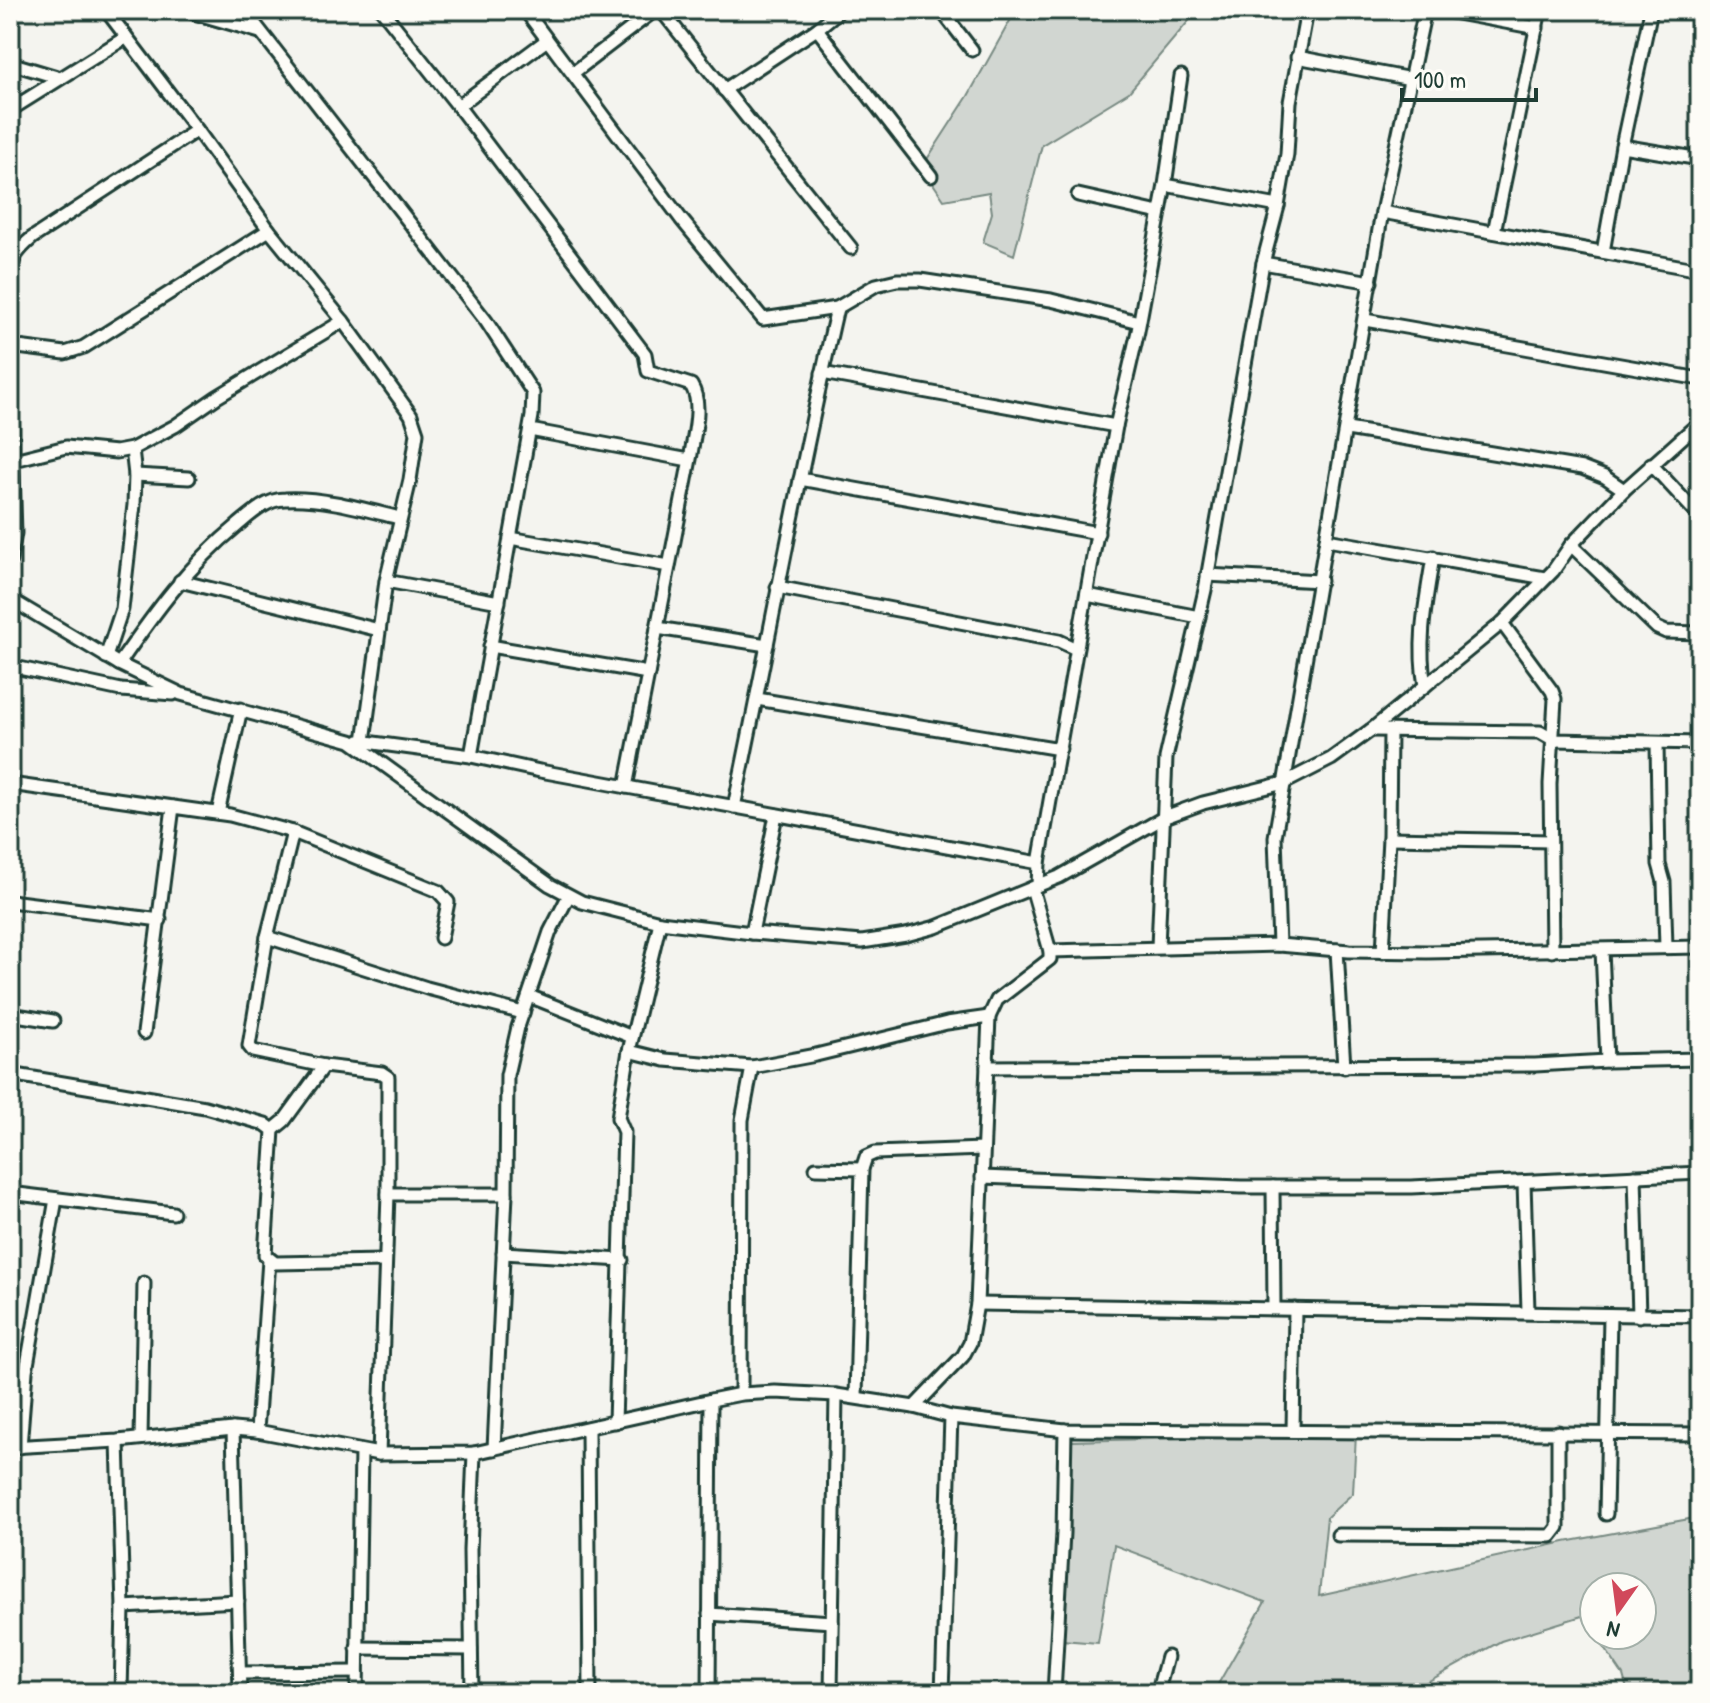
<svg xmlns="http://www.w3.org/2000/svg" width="1710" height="1703" viewBox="0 0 1710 1703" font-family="'Patrick Hand',sans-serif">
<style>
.green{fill:#d1d6d1;stroke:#788a82;stroke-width:2}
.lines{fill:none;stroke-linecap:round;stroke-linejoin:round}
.minor-casing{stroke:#1f3d34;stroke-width:17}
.minor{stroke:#fdfcf7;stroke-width:11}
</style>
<rect width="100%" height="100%" fill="#f4f4ef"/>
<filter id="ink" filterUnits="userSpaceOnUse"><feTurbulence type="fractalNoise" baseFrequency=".0125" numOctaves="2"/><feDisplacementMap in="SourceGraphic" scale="16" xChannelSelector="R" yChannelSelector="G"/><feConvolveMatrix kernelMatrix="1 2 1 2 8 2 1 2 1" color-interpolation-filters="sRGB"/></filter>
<g filter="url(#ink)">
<!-- green -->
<g class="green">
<polygon points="1016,10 1198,10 1129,92 1042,145 1014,255 983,242 992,213 989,192 944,200 922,167 968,96"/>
<polygon points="1356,1434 1353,1493 1327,1517 1319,1596 1565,1542 1700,1517 1700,1693 1628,1693 1623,1675 1596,1635 1642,1635 1642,1587 1594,1587 1594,1632 1582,1616 1501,1641 1407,1693 1213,1693 1265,1602 1114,1545 1098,1643 1062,1640 1071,1441"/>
</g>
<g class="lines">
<!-- minor casing -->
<g class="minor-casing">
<g id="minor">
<polyline points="106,10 197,130 269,230 343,321"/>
<polyline points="184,10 260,32"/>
<polyline points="244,10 486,321 533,393 532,416 471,756"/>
<path d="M382,10l76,96 187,248 3,17 43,14c12,19 3,48 0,69l-65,333"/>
<polyline points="525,10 681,219 763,319 837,308 876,285 897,280 920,280 1051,300 1139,322"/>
<polyline points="661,10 851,248"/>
<polyline points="941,10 972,50"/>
<polyline points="1441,10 1537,28"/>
<polyline points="817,29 931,176"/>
<polyline points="1297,57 1411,79"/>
<polyline points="10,63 60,78"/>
<polyline points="573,73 655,10"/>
<polyline points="724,90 817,29 840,10"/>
<polyline points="458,106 547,40"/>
<polyline points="10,110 125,38"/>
<polyline points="1622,146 1700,159"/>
<polyline points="1165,185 1278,206"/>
<polyline points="1078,195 1159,213"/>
<polyline points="1382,212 1700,270"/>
<polyline points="1494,232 1540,10"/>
<polyline points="1603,252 1622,146 1651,10"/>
<polyline points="1263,263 1371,282"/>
<path d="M10,276c2,-19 8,-26 22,-38l165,-108"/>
<polyline points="1365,320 1700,379"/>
<polyline points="10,346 65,353 84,347 269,230"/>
<polyline points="822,373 1116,426"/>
<polyline points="10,375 15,533 10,561"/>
<polyline points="1347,429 1582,468 1605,477 1624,490"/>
<polyline points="530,430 689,460"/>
<polyline points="10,461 66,447 116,452 132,449 175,426 217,397 343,321 411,415 417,433 410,480 386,581 364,741"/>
<polyline points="1651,464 1700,517"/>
<polyline points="135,475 189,478"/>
<polyline points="800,479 1098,533"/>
<polyline points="510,538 669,566"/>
<polyline points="1327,540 1545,578"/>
<polyline points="1571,545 1657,628 1666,632 1700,633"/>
<polyline points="1207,575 1320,581"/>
<polyline points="180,581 379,630"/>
<polyline points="386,581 499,602"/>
<polyline points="777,587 1059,641 1076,649"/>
<polyline points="1087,595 1199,617"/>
<polyline points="10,599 119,664 181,694 351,741 550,885 582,902 660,922 752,933 862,942 906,935 936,927 1059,877 1165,817 1203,803 1284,783 1331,759 1371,730 1502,623 1553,571 1571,545 1624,490 1700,422"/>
<polyline points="1502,623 1552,691 1555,699 1550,784 1552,951"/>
<polyline points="657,628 767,645"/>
<polyline points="490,646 648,673"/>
<polyline points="106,657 122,609 134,505 135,475 132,449"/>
<path d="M119,664c36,-52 69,-98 119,-139 13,-11 29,-26 47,-26 38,-2 78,10 114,19"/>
<polyline points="10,666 121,690 173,694"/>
<path d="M1425,686c-8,-45 1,-85 8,-129"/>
<polyline points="757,699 1060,749"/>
<polyline points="1371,730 1540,732 1554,740 1700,743"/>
<polyline points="359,741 471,756 540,771 1039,863"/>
<polyline points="1657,743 1659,864 1664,882 1666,947"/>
<polyline points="10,784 230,815 293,832 438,891 448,902 441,938"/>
<path d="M734,807c35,-166 65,-334 103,-499"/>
<polyline points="218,813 241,709"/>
<polyline points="293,832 267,937 249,1046 253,1051 324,1066 382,1073 388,1077 388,1194 379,1454"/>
<polyline points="1389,838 1550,841"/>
<polyline points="1038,885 1039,863 1116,426 1138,331 1165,185 1181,76"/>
<polyline points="10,901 160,920"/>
<polyline points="752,933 776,815"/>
<polyline points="267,937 427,988 523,1013"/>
<polyline points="1279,945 1275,837 1382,212 1425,10"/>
<polyline points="1158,947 1166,758 1205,590 1263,263 1278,206 1287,154 1290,102 1307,11"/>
<polyline points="1337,950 1344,1067"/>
<polyline points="1602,950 1607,1061"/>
<polyline points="1050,951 1279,945 1349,951 1427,952 1700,947"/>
<polyline points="1383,952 1389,838 1390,730"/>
<polyline points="529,996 632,1037"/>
<polyline points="10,1014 53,1021"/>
<polyline points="144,1033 173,807"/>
<polyline points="629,1051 665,1060 752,1067 816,1055 947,1023 989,1017"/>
<polyline points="987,1067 1535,1065 1607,1061 1700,1059"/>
<polyline points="10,1074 205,1107 265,1124 273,1130 265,1255 275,1263 384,1261"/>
<polyline points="273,1130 284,1121 324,1066"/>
<polyline points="816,1168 862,1169"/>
<polyline points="1635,1176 1639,1316"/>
<polyline points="982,1177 1241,1187 1411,1187 1700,1173"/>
<polyline points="1524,1182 1528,1311"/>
<polyline points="1273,1187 1274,1308"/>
<polyline points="10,1193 173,1213"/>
<polyline points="388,1194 506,1194"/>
<polyline points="503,1253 622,1260"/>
<polyline points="977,1304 1700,1316"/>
<polyline points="741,1394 742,1120 752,1067"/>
<polyline points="856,1397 862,1169 866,1157 875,1153 983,1149"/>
<polyline points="914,1407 963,1356 970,1343 977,1304 989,1017 997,1000 1050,959 1050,951 1032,888"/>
<polyline points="615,1422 624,1132 618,1118 629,1051 660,922"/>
<polyline points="588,1428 590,1693"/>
<polyline points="233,1429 240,1693"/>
<polyline points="257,1431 269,1260"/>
<polyline points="1293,1431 1295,1309"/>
<polyline points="141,1438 144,1283"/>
<polyline points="118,1441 123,1607 121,1693"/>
<polyline points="10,1447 118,1441 233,1429 257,1431 379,1454 474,1453 711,1400 741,1394 775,1392 836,1395 914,1407 951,1417 1065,1430 1700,1434"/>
<polyline points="20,1447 26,1371 56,1199"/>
<polyline points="494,1449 506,1194 507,1075 518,1027 550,932 568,897"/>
<polyline points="1606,1514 1610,1315"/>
<polyline points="1338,1535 1551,1536 1558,1527 1558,1432"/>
<polyline points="123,1607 238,1601"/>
<polyline points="709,1614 832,1622"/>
<polyline points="357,1648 471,1649"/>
<polyline points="240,1673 357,1672"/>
<polyline points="100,1693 121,1693"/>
<polyline points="357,1693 361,1451"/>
<polyline points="472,1693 470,1550 474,1453"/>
<polyline points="709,1693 711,1400"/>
<polyline points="831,1693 836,1395"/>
<polyline points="942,1693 951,1417"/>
<polyline points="1054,1693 1063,1533 1065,1430"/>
<polyline points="1162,1693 1160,1683 1167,1657"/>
</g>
</g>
<!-- minor -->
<use href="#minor" class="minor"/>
</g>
</g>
<!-- margin -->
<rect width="1710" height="1703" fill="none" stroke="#fdfcf7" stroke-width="40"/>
<rect x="20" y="20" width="1670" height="1663" fill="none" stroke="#1f3d34" stroke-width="3" filter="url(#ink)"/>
<!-- north arrow -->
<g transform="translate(1618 1611) rotate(194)"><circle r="38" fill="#fdfcf7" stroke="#a4b0a9" stroke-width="2"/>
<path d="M0-6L14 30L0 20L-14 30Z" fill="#d1495b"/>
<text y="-12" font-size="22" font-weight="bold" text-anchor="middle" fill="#1f3d34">N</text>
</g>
<!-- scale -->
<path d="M1402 88v12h134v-12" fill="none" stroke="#1f3d34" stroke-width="4"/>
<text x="1414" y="88" font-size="24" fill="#1f3d34" stroke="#fdfcf7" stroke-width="6" paint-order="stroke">100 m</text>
</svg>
